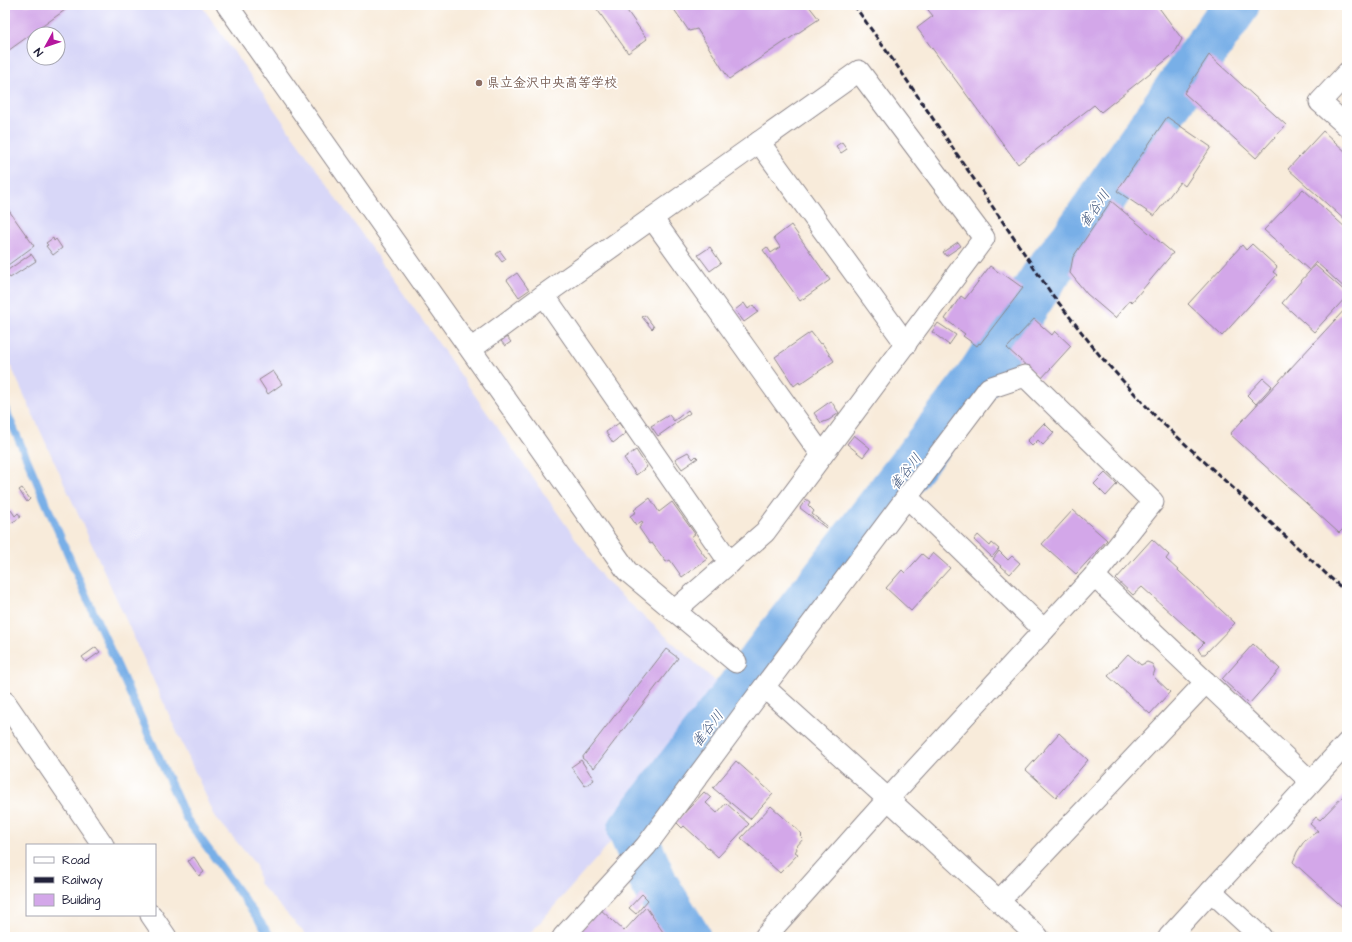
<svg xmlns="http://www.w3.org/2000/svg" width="1352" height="942" viewBox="0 0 1352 942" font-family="'Architects Daughter','Klee One',sans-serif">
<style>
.built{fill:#d8d7f8;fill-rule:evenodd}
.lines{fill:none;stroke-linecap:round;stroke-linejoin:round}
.stream{stroke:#78afe7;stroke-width:8}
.river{stroke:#78afe7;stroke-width:47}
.building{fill:#d3a7e9}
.minor-casing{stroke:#8d868a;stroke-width:23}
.minor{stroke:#fff;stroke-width:21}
.rail{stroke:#22223b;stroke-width:3;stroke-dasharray:6 3;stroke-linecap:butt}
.education-dot{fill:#8d6e63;stroke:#fff;stroke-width:1.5}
.labels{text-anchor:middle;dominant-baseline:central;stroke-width:3.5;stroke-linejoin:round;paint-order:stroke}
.education-label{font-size:13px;font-weight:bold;fill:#785e54;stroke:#fff;text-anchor:start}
.water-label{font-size:14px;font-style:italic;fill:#445a80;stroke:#fff}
</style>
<rect width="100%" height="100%" fill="#fff"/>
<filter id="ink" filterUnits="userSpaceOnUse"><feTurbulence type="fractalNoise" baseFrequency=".025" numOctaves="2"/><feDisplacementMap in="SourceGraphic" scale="8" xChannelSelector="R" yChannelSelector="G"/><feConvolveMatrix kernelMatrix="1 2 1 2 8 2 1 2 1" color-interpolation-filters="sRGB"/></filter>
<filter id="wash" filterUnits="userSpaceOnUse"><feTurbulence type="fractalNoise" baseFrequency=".012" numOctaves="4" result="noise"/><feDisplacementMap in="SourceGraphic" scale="16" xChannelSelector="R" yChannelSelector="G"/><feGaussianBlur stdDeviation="0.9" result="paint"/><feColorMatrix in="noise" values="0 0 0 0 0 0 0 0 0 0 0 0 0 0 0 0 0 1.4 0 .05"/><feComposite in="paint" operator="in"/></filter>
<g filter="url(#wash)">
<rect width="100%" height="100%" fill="#f8ebda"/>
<!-- built -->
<path class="built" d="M5,5h196l405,577 118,107 -114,154 -83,94h-219l-49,-54 -3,-18 -41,-49 -210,-463zM34,34h24v24h-24z"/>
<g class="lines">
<!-- stream -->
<polyline class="stream" points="5,408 83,589 186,818 271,937"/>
<!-- river -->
<polyline class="river" points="687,937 655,885 631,830 978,379 1048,271 1074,239 1236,5"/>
</g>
<g id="blocks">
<!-- building -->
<g class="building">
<polygon points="5,5 72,5 5,53"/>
<polygon points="594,5 623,5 647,39 628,53"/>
<polygon points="671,5 808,5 819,19 729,79 697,29 689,31"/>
<polygon points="924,5 1157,5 1182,39 1175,53 1101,112 1094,105 1018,164 917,28 933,16"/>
<polygon points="1209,55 1286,125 1256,158 1184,93"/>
<polygon points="1167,117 1211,147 1185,186 1180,182 1154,216 1117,191"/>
<polygon points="1323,131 1347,153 1347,222 1288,169"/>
<polygon points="842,142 847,149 841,153 836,146"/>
<polygon points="1303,189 1347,229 1347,290 1316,262 1309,270 1264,230"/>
<polygon points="1111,201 1173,253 1132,302 1130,300 1115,318 1087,294 1070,273 1073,257"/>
<polygon points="5,205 34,246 8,265 5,261"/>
<polygon points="791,225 830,280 800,301 763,250 767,247 771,253 780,247 774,238"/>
<polygon points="53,238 54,241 56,239 62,248 53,255 46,246 48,245 46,243"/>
<polygon points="958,242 961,246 946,256 943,252"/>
<polygon points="1252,244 1277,267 1273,272 1277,275 1222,336 1188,304 1242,245 1246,250"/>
<polygon points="710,247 721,263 710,271 698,255"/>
<polygon points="500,251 506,259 502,262 496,254"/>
<polygon points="31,254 36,261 10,278 5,272"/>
<polygon points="1315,265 1347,293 1347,296 1314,332 1282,303"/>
<polygon points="990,266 1001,274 1002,273 1023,288 980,344 979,343 977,346 963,336 965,334 945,319 961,296 965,299"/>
<polygon points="517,273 529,290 519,297 507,280"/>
<polygon points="744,303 748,309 753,305 758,312 744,322 735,310"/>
<polygon points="1347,307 1347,525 1339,533 1230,434"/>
<polygon points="645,315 654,327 652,329 642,317"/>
<polygon points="1034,319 1052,335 1055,331 1071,346 1041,379 1007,348"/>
<polygon points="938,323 956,335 949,345 932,332"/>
<polygon points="811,332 820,344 822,343 834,361 800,384 799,382 794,386 775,357"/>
<polygon points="507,337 511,342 505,346 501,341"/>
<polygon points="273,371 282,384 268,394 259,380"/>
<polygon points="1263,378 1272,386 1256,404 1247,395"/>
<polygon points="831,401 839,413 829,420 821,423 814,413"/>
<polygon points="688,410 690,413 658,436 651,426 669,415 674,421"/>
<polygon points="619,423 626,433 613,443 606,432"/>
<polygon points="1044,423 1054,433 1043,445 1038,440 1032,446 1027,441"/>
<polygon points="854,435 870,448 863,457 847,444"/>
<polygon points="636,450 647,467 636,475 624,458"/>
<polygon points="688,452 693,459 696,456 698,458 682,469 675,459"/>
<polygon points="1105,473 1117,484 1106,496 1094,484"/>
<polygon points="22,488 30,499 27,502 19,490"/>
<polygon points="650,498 659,512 672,502 695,534 691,537 707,559 682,577 670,560 666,562 652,543 650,544 639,528 643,523 642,521 636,525 630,516 636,512 634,510"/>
<polygon points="806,499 810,502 808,505 814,511 812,514 827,526 826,528 800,508"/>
<polygon points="11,510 15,516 18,513 21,517 11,523 5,515"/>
<polygon points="1073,510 1107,540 1076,574 1042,544"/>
<polygon points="978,535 990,546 992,543 999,549 992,557 974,540"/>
<polygon points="1152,539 1169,555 1166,559 1235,623 1205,654 1201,654 1198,649 1204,643 1142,587 1133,595 1116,579"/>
<polygon points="999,551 1008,560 1012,556 1020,563 1010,574 993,559"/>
<polygon points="933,553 950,568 911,611 886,588 902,570 905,573 922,554 928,559"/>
<polygon points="1253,644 1280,669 1249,704 1222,679"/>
<polygon points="96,647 100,652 86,662 82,657"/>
<polygon points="666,649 678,658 594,768 582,758"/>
<polygon points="1128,654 1141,665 1147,662 1152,664 1155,670 1153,676 1170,692 1150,714 1108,676"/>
<polygon points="1059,733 1088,760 1056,797 1026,770"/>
<polygon points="581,760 594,780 585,786 571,767"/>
<polygon points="736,761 773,794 750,819 713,788"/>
<polygon points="704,792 711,798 706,803 717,813 726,803 749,824 718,857 684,826 682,828 676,822"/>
<polygon points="1347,792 1347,911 1293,862 1297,852 1305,840 1318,831 1310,824 1316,817 1320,820"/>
<polygon points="771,806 802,834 800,836 803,839 796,847 797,849 795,852 798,854 780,873 741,838"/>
<polygon points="194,857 204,872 199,876 188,861"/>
<polygon points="642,894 648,900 636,914 629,908"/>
<polygon points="646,907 663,932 658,937 574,937 600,909 624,931"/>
</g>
</g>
</g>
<g filter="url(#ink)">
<use href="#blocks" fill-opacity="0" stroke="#8d868a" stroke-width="1"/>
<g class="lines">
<!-- minor casing -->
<g class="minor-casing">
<g id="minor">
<polyline points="227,5 627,571 736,662"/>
<polyline points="1347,73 1320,102 1347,126"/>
<polyline points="759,142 906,344"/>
<polyline points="652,218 822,455"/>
<polyline points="544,295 730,563"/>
<polyline points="471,349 544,295 859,71 984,238 765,532 674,611"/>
<polyline points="907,497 1044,630"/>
<polyline points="1094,576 1311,782"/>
<polyline points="5,702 103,845"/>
<polyline points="1211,891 1261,937"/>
<polyline points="999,901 1206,682"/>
<polyline points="151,915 166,937"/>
<polyline points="563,937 646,846 752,703 989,388 1025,376 1153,502 1094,576 888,799 764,687"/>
<polyline points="765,937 888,799 1038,937"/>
<polyline points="1169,937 1347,743"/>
</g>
</g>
<!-- minor -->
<use href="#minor" class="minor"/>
<!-- rail -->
<polyline class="rail" points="854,5 902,73 1051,293 1101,357 1158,419 1347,593"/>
</g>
</g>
<!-- markers -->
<circle class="education-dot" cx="479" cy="83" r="4"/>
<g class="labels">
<!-- education labels -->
<g class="education-label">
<text x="487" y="83">県立金沢中央高等学校</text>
</g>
<!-- water labels -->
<g class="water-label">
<text transform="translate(1095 209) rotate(-55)">雀谷川</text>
<text transform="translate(906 472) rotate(-52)">雀谷川</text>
<text transform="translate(708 729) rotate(-52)">雀谷川</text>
</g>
</g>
<!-- margin -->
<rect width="1352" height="942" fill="none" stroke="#fff" stroke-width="20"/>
<!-- legend -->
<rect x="26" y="844" width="130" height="72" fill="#ffffff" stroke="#a7a7b1"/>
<rect x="34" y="857" width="20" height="6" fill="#ffffff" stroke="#a7a7b1"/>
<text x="62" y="864" font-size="12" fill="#22223b">Road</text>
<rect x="34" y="877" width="20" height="6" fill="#22223b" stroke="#a7a7b1"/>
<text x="62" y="884" font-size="12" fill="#22223b">Railway</text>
<rect x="34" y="894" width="20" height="12" fill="#d3a7e9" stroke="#a7a7b1"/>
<text x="62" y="904" font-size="12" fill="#22223b">Building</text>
<!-- north arrow -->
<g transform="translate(46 46) rotate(230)"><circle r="19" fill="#ffffff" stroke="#a7a7b1"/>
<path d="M0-3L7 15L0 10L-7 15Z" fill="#b5179e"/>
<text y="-6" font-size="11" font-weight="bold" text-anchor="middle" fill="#22223b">N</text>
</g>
</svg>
